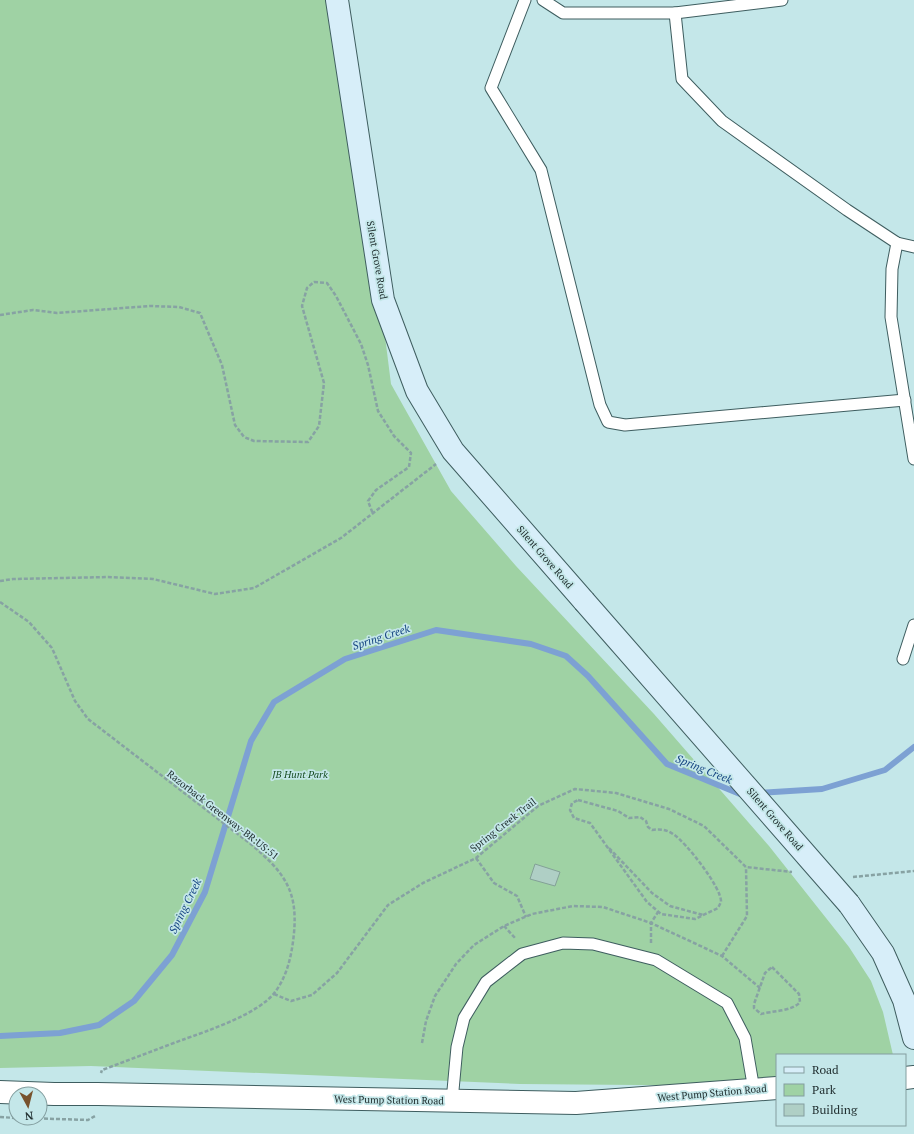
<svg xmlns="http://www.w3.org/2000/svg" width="914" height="1134" viewBox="0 0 914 1134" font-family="'PT Serif',serif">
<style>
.green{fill:#9fd2a4}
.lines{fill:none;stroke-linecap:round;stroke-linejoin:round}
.stream{stroke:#7da1d3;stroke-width:6}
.building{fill:#afcfc5;stroke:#83a197}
.lane-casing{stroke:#3e5d5f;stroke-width:13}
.street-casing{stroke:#3e5d5f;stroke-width:24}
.secondary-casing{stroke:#3e5d5f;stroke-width:24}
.path{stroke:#87a2a3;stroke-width:2.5;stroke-dasharray:4 2;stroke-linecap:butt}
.lane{stroke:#fff;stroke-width:11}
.street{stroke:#fff;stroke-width:22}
.secondary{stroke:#d7eef9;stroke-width:22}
.secondary-bridge-casing{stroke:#3e5d5f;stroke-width:24;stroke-linecap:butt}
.secondary-bridge{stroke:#d7eef9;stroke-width:22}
.labels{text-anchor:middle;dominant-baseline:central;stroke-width:3.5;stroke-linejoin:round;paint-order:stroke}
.street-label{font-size:10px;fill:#223031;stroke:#c4e7e9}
.park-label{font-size:10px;font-style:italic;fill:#174d21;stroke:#c4e7e9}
.water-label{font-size:11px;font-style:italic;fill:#164582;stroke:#c4e7e9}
</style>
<rect width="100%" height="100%" fill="#c4e7e9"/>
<!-- green -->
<polygon class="green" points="0,0 338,0 367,194 391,384 451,491 516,566 654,714 769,846 849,947 871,981 883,1012 893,1055 777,1055 777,1084 757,1086 520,1084 91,1066 0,1068"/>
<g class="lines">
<!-- stream -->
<g class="stream">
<polyline points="759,793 822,789 885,770 914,747"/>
<polyline points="0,1036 60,1033 99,1025 134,1001 172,955 205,892 251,741 274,702 345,659 436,630 531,644 566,656 588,676 667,764 740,794 744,794"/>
</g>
</g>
<!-- building -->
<polygon class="building" points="535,864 560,872 555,886 530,879"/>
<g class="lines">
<!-- lane casing -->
<g class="lane-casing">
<g id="lane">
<polyline points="525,0 491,88 541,170 600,405 608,422 625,425 905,400"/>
<polyline points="543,0 563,13 675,13 782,0"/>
<polyline points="675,13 682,79 722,121 847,210 897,243 914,247"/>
<polyline points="897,243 892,269 891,317 914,459"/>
<polyline points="903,659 914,625"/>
<polyline points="452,1101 457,1047 464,1018 486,982 522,954 563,943 593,944 656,960 727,1003 745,1038 754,1090"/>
</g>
</g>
<!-- street casing -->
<g class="street-casing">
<g id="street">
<polyline points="905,1078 914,1077"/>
<polyline points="0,1092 54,1094 98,1094 576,1103 777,1088"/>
</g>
</g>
<!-- secondary casing -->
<g class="secondary-casing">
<g id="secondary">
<polyline points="337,0 383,300 417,391 453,451 584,601"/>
<polyline points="849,904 883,953 904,1000 914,1038"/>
</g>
</g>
<!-- path -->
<g class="path">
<polyline points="0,315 33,310 57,313 150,306 179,307 200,313 222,365 235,425 244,437 254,441 308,442 319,426 324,383 302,306 307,288 314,282 327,283 336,296 361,344 368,365 378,411 394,436 411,453 409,467 376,490 368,501 373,514"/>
<polyline points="0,581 13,579 108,577 153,579 215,594 254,588 341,538 436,464"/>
<path d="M0,602l29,20 23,26 23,53 13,18 164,126c31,27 46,44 42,88 -2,20 -6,42 -19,59 -16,22 -68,39 -93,48 -27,10 -53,20 -80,30l-1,3"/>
<path d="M578,800l40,11 11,7 11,-1 6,4 2,6 4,3c7,-1 14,-1 21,4 12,7 49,54 48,68 -1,2 -2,4 -3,6l-23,11 -34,-5 -14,-12 -57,-79 -16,-5 -4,-8 2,-7z"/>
<polyline points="609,848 652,893 670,906 703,915"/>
<polyline points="476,858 494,883 517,896 526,917"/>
<polyline points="853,877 914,871"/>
<polyline points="504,926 516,939"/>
<polyline points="651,943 651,923 658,912"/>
<polyline points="722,956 747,916 746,867"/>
<path d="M772,967l27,27 1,8c-7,9 -28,9 -39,12l-7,-6v-4l11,-31z"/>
<polyline points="274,994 291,1001 312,995 337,973 388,905 423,883 476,858 538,806 575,789 616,793 669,809 704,826 746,867 792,872"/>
<polyline points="422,1043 426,1021 435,996 456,964 474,945 504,926 532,914 573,906 603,907 651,923 722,956 760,988"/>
<polyline points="0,1117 16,1118"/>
<polyline points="26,1118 88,1120 95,1116"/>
</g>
<!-- lane -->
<use href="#lane" class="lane"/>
<!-- street -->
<use href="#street" class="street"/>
<!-- secondary -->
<use href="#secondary" class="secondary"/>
<!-- secondary-bridge casing -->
<g class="secondary-bridge-casing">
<polyline id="secondary-bridge" points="584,601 849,904"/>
</g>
<!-- secondary-bridge -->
<use href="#secondary-bridge" class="secondary-bridge"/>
</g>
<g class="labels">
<!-- street labels -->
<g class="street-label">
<text transform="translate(377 260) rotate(80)">Silent Grove Road</text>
<text transform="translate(545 557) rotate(49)">Silent Grove Road</text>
<text transform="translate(223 815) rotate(38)">Razorback Greenway-BR:US:51</text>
<text transform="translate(775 819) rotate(49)">Silent Grove Road</text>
<text transform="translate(503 825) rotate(-38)">Spring Creek Trail</text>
<text transform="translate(712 1093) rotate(-5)">West Pump Station Road</text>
<text transform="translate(389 1100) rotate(1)">West Pump Station Road</text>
</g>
<!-- park labels -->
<g class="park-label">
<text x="300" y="774">JB Hunt Park</text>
</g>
<!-- water labels -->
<g class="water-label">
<text transform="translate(381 637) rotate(-18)">Spring Creek</text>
<text transform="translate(704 769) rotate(22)">Spring Creek</text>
<text transform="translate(185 906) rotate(-64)">Spring Creek</text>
</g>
</g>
<!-- legend -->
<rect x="776" y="1054" width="130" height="72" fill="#c4e7e9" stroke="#839e9f"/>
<rect x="784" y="1067" width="20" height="6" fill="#d7eef9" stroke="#839e9f"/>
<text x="812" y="1074" font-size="12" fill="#223031">Road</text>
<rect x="784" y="1084" width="20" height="12" fill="#9fd2a4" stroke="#839e9f"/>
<text x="812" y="1094" font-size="12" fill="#223031">Park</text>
<rect x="784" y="1104" width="20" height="12" fill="#afcfc5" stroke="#839e9f"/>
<text x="812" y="1114" font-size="12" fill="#223031">Building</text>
<!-- north arrow -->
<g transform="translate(28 1106) rotate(173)"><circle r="19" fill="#c4e7e9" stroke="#839e9f"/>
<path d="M0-3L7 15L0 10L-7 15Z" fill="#77522d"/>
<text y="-6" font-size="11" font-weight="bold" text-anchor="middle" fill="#223031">N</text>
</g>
</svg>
